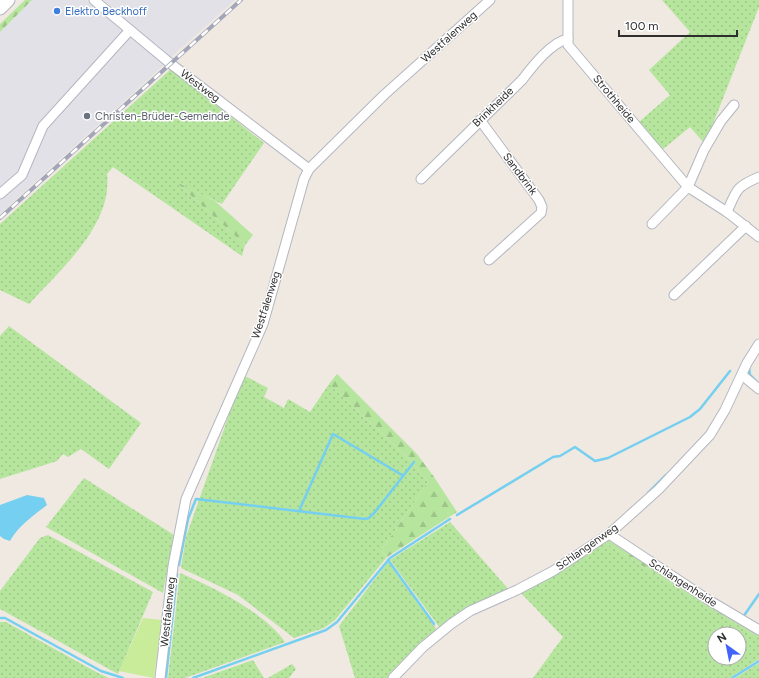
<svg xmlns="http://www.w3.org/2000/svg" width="759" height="678" viewBox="0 0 759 678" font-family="Figtree,sans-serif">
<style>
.industrial{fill:#e3e1e8}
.grass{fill:url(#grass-dots);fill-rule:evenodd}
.forest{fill:url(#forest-firs)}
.pitch{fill:#c9ec9a}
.water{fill:#75cff0}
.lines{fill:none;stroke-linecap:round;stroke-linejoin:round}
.stream{stroke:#75cff0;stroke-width:2.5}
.street-casing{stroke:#b4b7c1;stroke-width:11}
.secondary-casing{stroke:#b4b7c1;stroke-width:15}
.street{stroke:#fff;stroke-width:9}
.secondary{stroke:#fff;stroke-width:13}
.rail-casing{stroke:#a3a6b8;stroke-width:4}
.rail{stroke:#fff;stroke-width:2.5;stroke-dasharray:8;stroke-linecap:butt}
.shop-dot{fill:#3f7fe0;stroke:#fff;stroke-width:1.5}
.worship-dot{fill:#6b7280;stroke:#fff;stroke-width:1.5}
.labels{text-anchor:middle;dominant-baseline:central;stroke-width:3;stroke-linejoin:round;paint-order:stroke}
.shop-label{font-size:11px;fill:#366cbe;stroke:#fff;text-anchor:start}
.street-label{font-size:11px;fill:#2e2e2e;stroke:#fff}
.worship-label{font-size:11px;fill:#5b616d;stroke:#fff;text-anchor:start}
</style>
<defs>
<pattern id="grass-dots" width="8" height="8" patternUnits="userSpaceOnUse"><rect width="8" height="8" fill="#b6e59e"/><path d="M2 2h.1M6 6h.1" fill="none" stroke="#9dc588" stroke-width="1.8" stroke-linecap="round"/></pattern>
<pattern id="forest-firs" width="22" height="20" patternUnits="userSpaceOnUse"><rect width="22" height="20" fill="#b6e59e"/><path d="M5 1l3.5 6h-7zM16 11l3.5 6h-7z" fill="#9dc588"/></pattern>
</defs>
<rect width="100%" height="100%" fill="#efe9e1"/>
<!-- industrial -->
<g class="industrial">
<polygon points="32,0 86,0 165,64 0,214 0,32"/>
<polygon points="104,0 235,0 170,58"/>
</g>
<!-- grass -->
<g class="grass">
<polygon points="662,0 759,0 759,7 705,144 690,127 662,150 639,122 670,95 649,70 690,32"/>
<path d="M171,69l93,74 -42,61 -45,-21 68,62 -3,11 -129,-89 -6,7c6,51 -47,96 -78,130l-29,-14v-66z"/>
<polygon points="9,326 141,423 109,469 81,449 68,457 63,454 57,461 0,479 0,336"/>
<polygon points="243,375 268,388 264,397 284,408 288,399 310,412 329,384 411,461 428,482 381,551 387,557 335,620 324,628 294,638 238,595 181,568 186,537"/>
<polygon points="84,478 174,535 163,593 46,527"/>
<polygon points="450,522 509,590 440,628 390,560"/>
<polygon points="48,535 153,592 118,674 0,609 0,591 40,538"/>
<path d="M604,542l155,96v21l-29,19h-197l30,-41 -42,-44zM715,634h24v24h-24z"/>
<polygon points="388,562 437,630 388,678 355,678 339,626"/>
<path d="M180,573c33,14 84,39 105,69l-100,36h-17z"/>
<polygon points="0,622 6,622 98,673 109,678 0,678"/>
<polygon points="253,660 264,678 202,678"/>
<polygon points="759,663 759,678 735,678"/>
<polygon points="292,664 296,669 289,678 268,678"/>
</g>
<!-- forest -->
<g class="forest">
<polygon points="25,0 32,0 0,32 0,24"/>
<polygon points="176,182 215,201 253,235 245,245"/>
<polygon points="337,374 417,454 434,477 457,512 387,557 381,551 428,482 411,461 329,384"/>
<polygon points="608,540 759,634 759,638 604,542"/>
</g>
<!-- pitch -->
<polygon class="pitch" points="143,618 162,620 154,678 119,671"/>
<!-- water -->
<path class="water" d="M27,495l17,3 3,7c-14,11 -28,20 -37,36l-6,-2 -4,-3v-31z"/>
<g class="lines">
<!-- stream -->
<g class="stream">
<polyline points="749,368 750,375 757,382"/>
<polyline points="648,493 666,475"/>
<polyline points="299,511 333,434 402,475"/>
<polyline points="457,515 553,457 560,456 575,447 595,461 608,458 690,417 700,409 730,371"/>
<polyline points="388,560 434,624"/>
<polyline points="179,565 188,519 196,499 365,519 369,518 375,512 414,462"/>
<polyline points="743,617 759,594"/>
<polyline points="0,618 5,618 101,671 123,678"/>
<polyline points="166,678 177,574"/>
<polyline points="193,678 326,630 337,622 390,558 450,519"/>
<polyline points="732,678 759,661"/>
</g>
<!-- street casing -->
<g class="street-casing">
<g id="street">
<polyline points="94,0 171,64 309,169"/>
<polyline points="568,0 568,45 688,187 727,212 759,237"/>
<polyline points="480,120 539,200 542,207 541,213 489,260"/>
<path d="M421,179l101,-99c10,-13 29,-38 46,-41"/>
<polyline points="0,194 22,175 43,126 130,30"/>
<path d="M727,212c10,-23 9,-25 32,-35"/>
<polyline points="652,224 688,187 704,150 721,121 734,105"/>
<polyline points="674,295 746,226"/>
<polyline points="742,375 759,389"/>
<polyline points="609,534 707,599 759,630"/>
<polyline points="160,678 173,566 186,499 263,324 304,179 309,169 384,95 490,0"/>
<polyline points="393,678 423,647 451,624 470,611 517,590 553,571 609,534 659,489 710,435 725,410 747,363 759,344"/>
</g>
</g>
<!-- secondary casing -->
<g class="secondary-casing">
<polyline id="secondary" points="0,8 8,0"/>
</g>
<!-- street -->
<use href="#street" class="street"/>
<!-- secondary -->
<use href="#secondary" class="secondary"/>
<!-- rail casing -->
<g class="rail-casing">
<polyline id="rail" points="0,218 241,0"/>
</g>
<!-- rail -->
<use href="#rail" class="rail"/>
</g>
<!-- markers -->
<circle class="shop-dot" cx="57" cy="11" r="4"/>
<circle class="worship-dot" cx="87" cy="116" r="4"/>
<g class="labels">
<!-- shop labels -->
<g class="shop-label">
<text x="65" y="11">Elektro Beckhoff</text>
</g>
<!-- street labels -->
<g class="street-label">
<text transform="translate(449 37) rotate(-42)">Westfalenweg</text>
<text transform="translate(200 86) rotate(37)">Westweg</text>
<text transform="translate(614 99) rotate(50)">Strothheide</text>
<text transform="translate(493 107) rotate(-44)">Brinkheide</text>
<text transform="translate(520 174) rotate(53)">Sandbrink</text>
<text transform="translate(266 305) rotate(-72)">Westfalenweg</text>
<text transform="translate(587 547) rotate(-35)">Schlangenweg</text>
<text transform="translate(683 583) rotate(33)">Schlangenheide</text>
<text transform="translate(168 612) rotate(-84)">Westfalenweg</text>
</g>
<!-- worship labels -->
<g class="worship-label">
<text x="95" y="116">Christen-Brüder-Gemeinde</text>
</g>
</g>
<!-- north arrow -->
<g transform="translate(727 646) rotate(327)"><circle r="19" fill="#ffffff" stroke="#ababab"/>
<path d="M0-3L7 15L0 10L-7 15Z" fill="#4264fb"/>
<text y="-6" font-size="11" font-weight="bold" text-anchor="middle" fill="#2e2e2e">N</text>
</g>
<!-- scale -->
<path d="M619 30v6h118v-6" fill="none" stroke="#2e2e2e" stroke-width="2"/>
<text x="625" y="30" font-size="12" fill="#2e2e2e" stroke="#ffffff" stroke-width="3" paint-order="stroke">100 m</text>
</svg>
